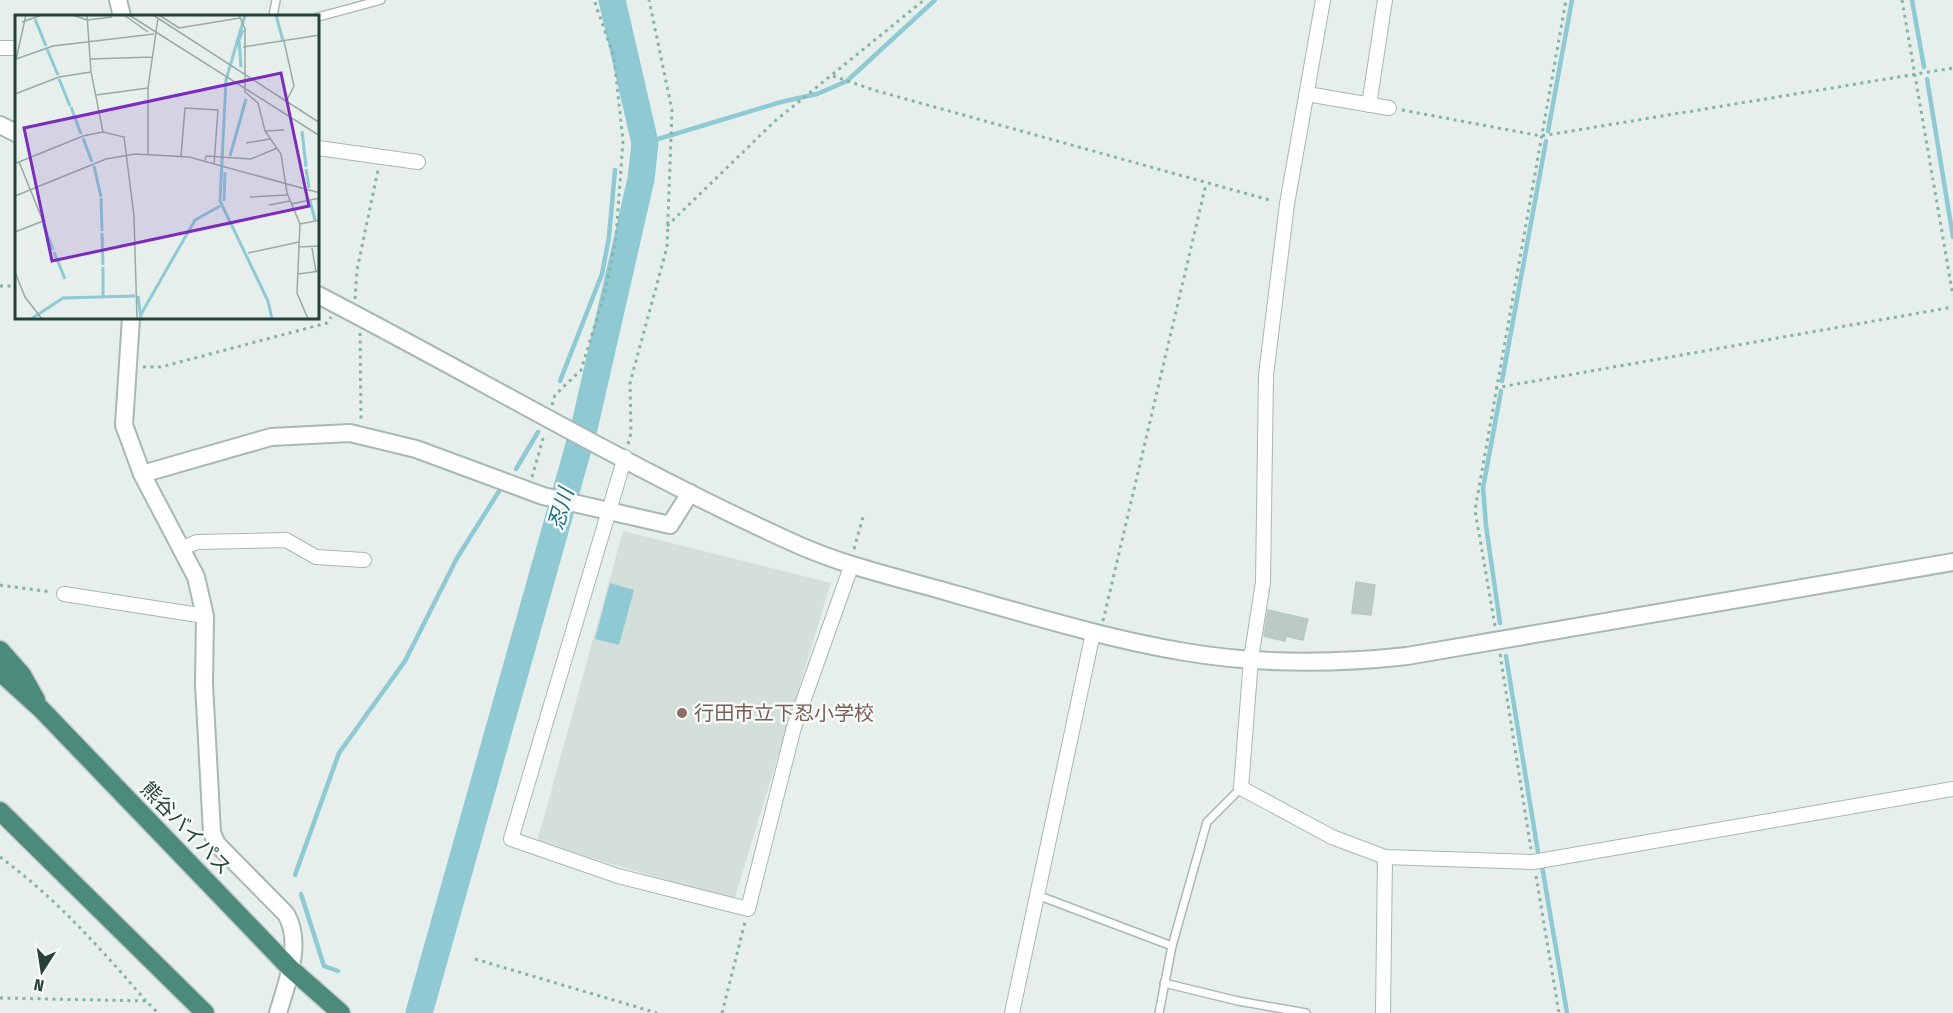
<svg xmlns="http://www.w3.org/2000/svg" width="1953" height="1013" viewBox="0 0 1953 1013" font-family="'Fira Sans Condensed','Noto Sans JP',sans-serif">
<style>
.built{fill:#d4dfda}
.water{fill:#8ec9d4}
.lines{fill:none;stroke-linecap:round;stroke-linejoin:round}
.stream{stroke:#8ec9d4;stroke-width:4.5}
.river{stroke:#8ec9d4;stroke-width:27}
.building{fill:#bbcac4;stroke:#b8c9c2;stroke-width:1.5}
.service-casing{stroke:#a8b8b2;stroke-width:10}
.minor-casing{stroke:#a8b8b2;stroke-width:16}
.tertiary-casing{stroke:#a8b8b2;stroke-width:20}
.trunk-casing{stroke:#c2cac8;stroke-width:21}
.path{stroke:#86b3a5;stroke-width:3;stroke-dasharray:3 4.5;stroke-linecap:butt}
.service{stroke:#fff;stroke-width:7}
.minor{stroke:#fff;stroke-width:14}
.tertiary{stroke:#fff;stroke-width:16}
.trunk{stroke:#4c8a7c;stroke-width:18}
.education-dot{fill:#8d6e63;stroke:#f7fbf9;stroke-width:2}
.labels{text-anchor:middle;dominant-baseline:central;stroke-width:5;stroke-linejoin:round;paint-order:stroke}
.education-label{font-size:20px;fill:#785e54;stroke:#f7fbf9;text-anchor:start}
.street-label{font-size:20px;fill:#24423a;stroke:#f7fbf9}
.water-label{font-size:21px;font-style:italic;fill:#1c6f80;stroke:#f7fbf9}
.inset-river{fill:none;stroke:#8ec9d4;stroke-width:3}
.inset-road{fill:none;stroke:#98aaa4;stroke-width:1.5}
.view{fill:#7b2cbf;fill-opacity:0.15;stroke:#7b2cbf;stroke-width:3}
.inset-edge{fill:none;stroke:#24423a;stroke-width:3}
</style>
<rect width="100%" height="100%" fill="#e6efeb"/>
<!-- built -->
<polygon class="built" points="623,531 831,583 734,900 537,842"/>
<!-- water -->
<polygon class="water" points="610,583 634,590 619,645 595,639"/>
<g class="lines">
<!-- stream -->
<g class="stream">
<polyline points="1912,0 1924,67"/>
<polyline points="1927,79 1953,237"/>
<polyline points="1548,131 1572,0"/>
<polyline points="645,143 781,102 817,94 847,81 935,0"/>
<polyline points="560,381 602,274 609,237 615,170"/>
<polyline points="1502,381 1546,141"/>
<polyline points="516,469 538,432"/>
<polyline points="1500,623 1486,526 1483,488 1501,391"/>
<polyline points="1506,656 1538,852"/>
<polyline points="1542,866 1567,1013"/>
<polyline points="295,875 339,753 405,661 457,558 501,488"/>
<polyline points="301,894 324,966 338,971"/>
</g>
<!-- river -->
<polyline class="river" points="419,1013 585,424 641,179 645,143 612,0"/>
</g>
<!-- building -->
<g class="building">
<polygon points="1356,582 1375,585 1371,615 1352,613"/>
<polygon points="1268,610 1308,619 1303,640 1286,636 1285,641 1264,636"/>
</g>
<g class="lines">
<!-- service casing -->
<g class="service-casing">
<g id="service">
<polyline points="273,16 276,0"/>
<polyline points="318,17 381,0"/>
<polyline points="1037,895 1172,946"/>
<polyline points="1164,983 1238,1001 1306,1013"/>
<polyline points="1159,1013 1172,946 1207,822 1241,788"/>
</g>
</g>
<!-- minor casing -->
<g class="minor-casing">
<g id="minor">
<polyline points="1323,0 1287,204 1266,375 1263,582 1251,659 1241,788 1332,837 1385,857 1383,1013"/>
<polyline points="0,48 16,48"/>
<polyline points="1307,94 1389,108"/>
<polyline points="1369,105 1385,0"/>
<polyline points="318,148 418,162"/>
<polyline points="625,457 511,839 618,876 748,909 794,727 852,564"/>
<polyline points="182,548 197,542 286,540 316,557 364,560"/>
<polyline points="64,594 205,616"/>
<polyline points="1385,857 1533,862 1953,789"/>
<polyline points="1012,1013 1093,633"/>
</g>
</g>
<!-- tertiary casing -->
<g class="tertiary-casing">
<g id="tertiary">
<polyline points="118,0 122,16"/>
<polyline points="0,125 16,133"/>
<path d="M318,295c159,82 314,175 478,249 51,23 108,35 162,51 75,21 150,44 227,57 71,12 150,12 222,4l546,-94"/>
<path d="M131,318l-7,107 18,49 54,103 9,39 -1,68 8,149 5,11 69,70c17,29 1,68 -8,99"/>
<polyline points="142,474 271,437 350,433 416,449 543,496 670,525 690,493"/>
</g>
</g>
<!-- trunk casing -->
<g class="trunk-casing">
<g id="trunk">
<polyline points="0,650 22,675 36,700"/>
<polyline points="0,672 41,709 290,968 341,1013"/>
<polyline points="0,811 205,1013"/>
</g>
</g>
<!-- path -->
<g class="path">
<polyline points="1902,0 1953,296"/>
<polyline points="833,76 877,91 1273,201"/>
<polyline points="1402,110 1541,136 1953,68"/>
<polyline points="667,226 775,121 924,0"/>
<polyline points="0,286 16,286"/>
<polyline points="355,299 357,270 378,170"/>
<polyline points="360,333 361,422"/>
<polyline points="143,367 161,367 327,323 331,317"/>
<polyline points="1495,388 1953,307"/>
<polyline points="552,405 555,395 581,370 606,289 616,237 623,141 614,57 594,0"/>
<polyline points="628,444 631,433 630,383 667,247 672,110 649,0"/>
<polyline points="532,477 544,435"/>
<polyline points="854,549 863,517"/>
<polyline points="0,585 52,592"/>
<polyline points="1103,621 1206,184"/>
<polyline points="1495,626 1475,510 1566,0"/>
<polyline points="1500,654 1531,849"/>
<path d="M0,857c56,41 101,92 146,144"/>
<polyline points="1536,876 1559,1013"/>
<polyline points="475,959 657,1013"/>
<polyline points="0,998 146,1001 158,1013"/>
<polyline points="722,1013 745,922"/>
</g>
<!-- service -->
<use href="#service" class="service"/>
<!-- minor -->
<use href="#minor" class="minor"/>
<!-- tertiary -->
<use href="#tertiary" class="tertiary"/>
<!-- trunk -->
<use href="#trunk" class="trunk"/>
</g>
<!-- markers -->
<circle class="education-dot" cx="682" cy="713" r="6"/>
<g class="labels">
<!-- education labels -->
<g class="education-label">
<text x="694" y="713">行田市立下忍小学校</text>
</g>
<!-- street labels -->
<g class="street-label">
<text transform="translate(186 828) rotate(46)">熊谷バイパス</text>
</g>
<!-- water labels -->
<g class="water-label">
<text transform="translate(561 509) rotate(-74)">忍川</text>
</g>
</g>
<!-- overview -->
<g transform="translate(15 15)">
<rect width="304" height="304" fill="#e6efeb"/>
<path class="inset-river" d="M230,0l-19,65 -6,121 48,100 4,18M261,0l7,26M20,4l11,27M32,34l11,26M226,52l-2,-27 4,-10M44,64l11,27M56,92l10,27M287,116l4,36M68,123l9,24M215,141l16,-57M79,151l7,31M291,154l3,19M86,183l1,33M209,186l1,-29M295,186l5,19M28,208l10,27M87,218l1,32M39,237l11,27M88,252v29M123,281l3,23M125,301l55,-96 25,-14M16,304l32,-21 72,-2"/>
<path class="inset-road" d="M58,0l14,5 25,-3M72,0l4,57 12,60 21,5 10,79 3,103M109,0l24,17M114,0l191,121M138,0l167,108M144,0l20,13 61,-10M224,0l6,14v63l13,11 7,28 16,23 6,39 13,31 -3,69 11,26M7,7l20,-7M269,26l10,45 -7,14M228,32l77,-12M1,44l37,-13 101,-12M75,44l62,-2M0,49l11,-49M0,79l44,-17 32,-5M81,80l52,-7M250,116l19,-1M231,128l24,-4M133,139v-66l10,-70M166,141l4,-48 33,2 -4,54M190,146l1,-5 45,3 26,-11M4,147l64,-26 20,-4M0,148l4,-1 24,59 -28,11M0,181l91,-37 29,-5 54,3 131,36M235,182l37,-2M276,189l29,-6M254,190l21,-4M285,209l20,-4M283,232l22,-1M297,233l4,24M233,238l51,-11M0,257l10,25 17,22M283,259l22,-3"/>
<path class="view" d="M266,58l28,133 -257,55 -28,-133z"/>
<rect width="304" height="304" class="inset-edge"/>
</g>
<!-- north arrow -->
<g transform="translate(42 971) rotate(192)" stroke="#f7fbf9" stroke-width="4.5" paint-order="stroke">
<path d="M0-4.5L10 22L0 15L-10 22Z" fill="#24423a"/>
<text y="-9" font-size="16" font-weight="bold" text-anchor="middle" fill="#24423a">N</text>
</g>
</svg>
